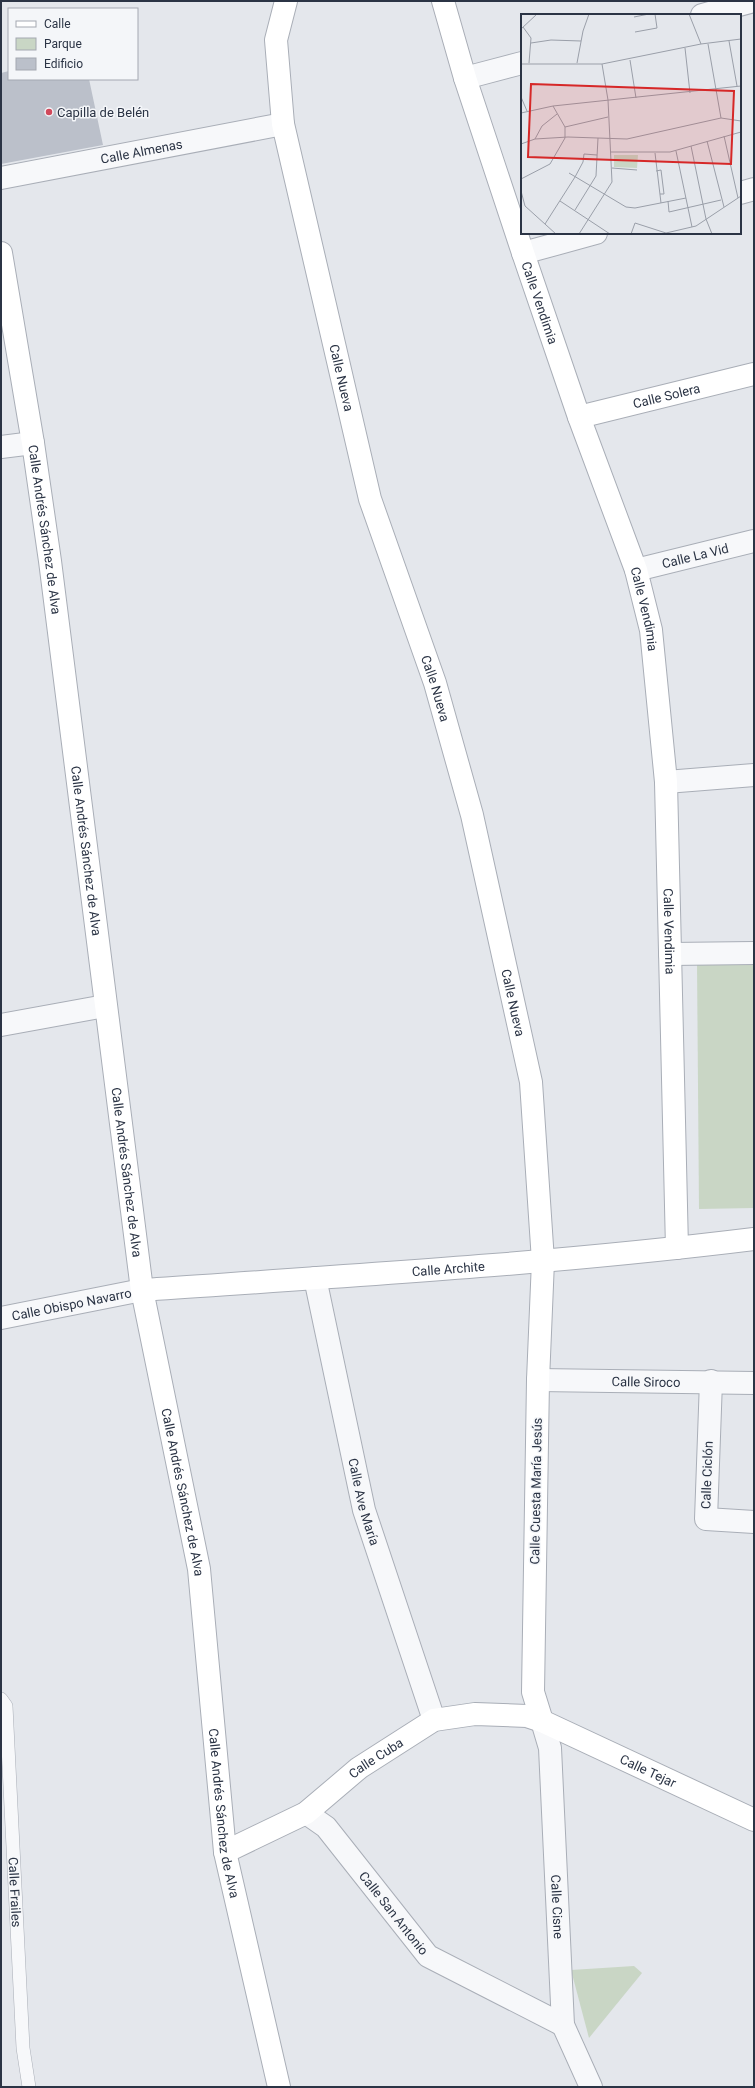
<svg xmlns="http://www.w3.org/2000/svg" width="755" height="2088" viewBox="0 0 755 2088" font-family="Roboto,sans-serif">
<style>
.green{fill:#c9d6c5}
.building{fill:#bbc0ca}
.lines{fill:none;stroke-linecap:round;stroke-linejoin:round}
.lane-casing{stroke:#a9aeb7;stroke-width:14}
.street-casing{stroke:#a9aeb7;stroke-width:24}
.secondary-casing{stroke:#a9aeb7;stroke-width:24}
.lane{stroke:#f7f8fa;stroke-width:13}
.street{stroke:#f7f8fa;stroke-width:22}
.secondary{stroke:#fff;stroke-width:22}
.poi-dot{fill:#d1495b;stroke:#f4f6f9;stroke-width:1.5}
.labels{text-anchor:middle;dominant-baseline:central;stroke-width:3;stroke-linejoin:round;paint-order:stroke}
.poi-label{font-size:13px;fill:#2b3445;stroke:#f4f6f9;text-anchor:start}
.street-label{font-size:13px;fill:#2b3445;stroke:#f4f6f9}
.inset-road{fill:none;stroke:#9a9fa9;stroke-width:1}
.view{fill:#d62828;fill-opacity:0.15;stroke:#d62828;stroke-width:2}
.inset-edge{fill:none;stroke:#2b3445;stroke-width:2}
</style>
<rect width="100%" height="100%" fill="#e4e7ec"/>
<!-- green -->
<g class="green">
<polygon points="697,963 754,963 754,1208 699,1209"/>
<polygon points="634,1966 642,1973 589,2038 571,1970"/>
</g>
<!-- building -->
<polygon class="building" points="9,71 9,79 89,79 103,145 1,164 1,73"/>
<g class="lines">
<!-- lane casing -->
<g class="lane-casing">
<g id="lane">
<path id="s1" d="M1,1699l5,7 17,342 6,39"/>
</g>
</g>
<!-- street casing -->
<g class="street-casing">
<g id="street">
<polyline points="702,15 754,1"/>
<polyline points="465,78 522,63"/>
<path id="s2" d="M1,178l282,-54"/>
<polyline points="740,193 754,189"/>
<polyline points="523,253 596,233"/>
<polyline points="1,447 33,443"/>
<path id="s3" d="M636,570l118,-29"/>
<polyline points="666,782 754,775"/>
<polyline points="670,954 754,953"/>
<polyline points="1,1025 105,1006"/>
<path id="s4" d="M315,1278l49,232 70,210"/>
<path id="s5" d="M1,1318l141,-28"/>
<path id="s6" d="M538,1380l216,3"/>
<polyline points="711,1381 706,1519 754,1522"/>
<path id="s7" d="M542,1721l8,27 13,277 28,62"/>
<path id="s8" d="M306,1813l20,14 102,129 135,69"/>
</g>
</g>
<!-- secondary casing -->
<g class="secondary-casing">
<g id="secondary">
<path id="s9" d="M286,1l-10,39 7,84 87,375 65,184 37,132 59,267 12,179 -5,119 -5,312 9,29"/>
<path id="s10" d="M443,1l22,77 58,175 56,164 57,153 15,60 15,152 11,466"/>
<path id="s11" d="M1,253l32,190 17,118 92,729 57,279 26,283 54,235"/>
<path id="s12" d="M579,417l175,-43"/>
<path id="s13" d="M142,1290c204,-14 409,-26 612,-51"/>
<path id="s14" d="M225,1852l81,-39 53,-45 75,-48 41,-6 52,2 15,5 212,99"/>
</g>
</g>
<!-- lane -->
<use href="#lane" class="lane"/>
<!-- street -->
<use href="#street" class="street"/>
<!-- secondary -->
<use href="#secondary" class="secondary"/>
</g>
<!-- markers -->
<circle class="poi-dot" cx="49" cy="112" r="4"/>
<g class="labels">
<!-- poi labels -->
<g class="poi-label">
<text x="57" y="112">Capilla de Belén</text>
</g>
<!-- street labels -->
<g class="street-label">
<text stroke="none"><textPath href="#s2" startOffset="143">Calle Almenas</textPath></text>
<text stroke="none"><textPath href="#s10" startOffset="317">Calle Vendimia</textPath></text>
<text stroke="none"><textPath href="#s9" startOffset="385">Calle Nueva</textPath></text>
<text stroke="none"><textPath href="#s12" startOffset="90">Calle Solera</textPath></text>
<text stroke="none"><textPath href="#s11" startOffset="280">Calle Andrés Sánchez de Alva</textPath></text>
<text stroke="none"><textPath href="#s3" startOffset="61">Calle La Vid</textPath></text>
<text stroke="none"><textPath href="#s10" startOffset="641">Calle Vendimia</textPath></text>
<text stroke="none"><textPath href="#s9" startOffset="710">Calle Nueva</textPath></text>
<text stroke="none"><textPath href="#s11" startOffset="604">Calle Andrés Sánchez de Alva</textPath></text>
<text stroke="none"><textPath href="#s10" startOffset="965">Calle Vendimia</textPath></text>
<text stroke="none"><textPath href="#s9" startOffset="1034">Calle Nueva</textPath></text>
<text stroke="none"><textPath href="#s11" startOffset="928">Calle Andrés Sánchez de Alva</textPath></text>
<text stroke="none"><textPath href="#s13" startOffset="307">Calle Archite</textPath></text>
<text stroke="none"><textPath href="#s5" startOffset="72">Calle Obispo Navarro</textPath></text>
<text stroke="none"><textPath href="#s6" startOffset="108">Calle Siroco</textPath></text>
<text transform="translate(707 1475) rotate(-88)">Calle Ciclón</text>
<text transform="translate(536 1491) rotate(-89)">Calle Cuesta María Jesús</text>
<text stroke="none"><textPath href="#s11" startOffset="1253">Calle Andrés Sánchez de Alva</textPath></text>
<text stroke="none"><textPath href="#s4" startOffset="229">Calle Ave María</textPath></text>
<text stroke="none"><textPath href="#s14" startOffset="179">Calle Cuba</textPath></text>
<text stroke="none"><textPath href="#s14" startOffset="475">Calle Tejar</textPath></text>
<text stroke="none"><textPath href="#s11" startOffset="1577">Calle Andrés Sánchez de Alva</textPath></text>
<text stroke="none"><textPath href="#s1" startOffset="195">Calle Frailes</textPath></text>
<text stroke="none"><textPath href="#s7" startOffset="187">Calle Cisne</textPath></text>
<text stroke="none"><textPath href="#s8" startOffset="134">Calle San Antonio</textPath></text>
</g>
</g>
<!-- overview -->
<g transform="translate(521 14)">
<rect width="220" height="220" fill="#e4e7ec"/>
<path d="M93,141h24l-1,13 -23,-1z" fill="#c9d6c5"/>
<path class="inset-road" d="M168,0l12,30M113,3l15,-3M2,13l8,11 -2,25M0,15l16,-15M114,18l22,-4 -2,-14M208,27l8,45M10,29l20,-3 30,1M187,30l13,74M164,34l5,45M109,46l6,38M56,49l6,-32 6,-17M0,50h81l99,-20 40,-5M0,83l6,14M0,99l32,-7 188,-20M44,113l43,-10M203,122l14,62M14,125l7,-13 15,-12M186,127l17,66M0,130l14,-5 33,-2 59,2 94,-21 20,3M170,132l15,73 6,15M155,137l16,76M89,138h60l71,-20M134,139l6,50M91,154l25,2M135,157l5,-1 3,24h-4M48,159l57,34 9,1 51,-10M0,165l29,-15 15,-26v-11l-12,-21M0,177l4,15M39,187l50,33M147,187l1,11 52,-12M4,192l31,28M54,196l21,-34 2,-38M24,210l30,-47 8,-15 1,-8 13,1M58,220l33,-52 -4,-82 -6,-36M110,220l4,-11 31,10 30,-7 45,-30"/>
<path class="view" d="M10,70l203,7 -3,73 -203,-7z"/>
<rect width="220" height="220" class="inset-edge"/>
</g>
<!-- border -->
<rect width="755" height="2088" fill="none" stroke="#2b3445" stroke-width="4"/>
<!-- legend -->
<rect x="8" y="8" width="130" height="72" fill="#f4f6f9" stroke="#a4a8b1"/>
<rect x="16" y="21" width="20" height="6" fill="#ffffff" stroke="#a4a8b1"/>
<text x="44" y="28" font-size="12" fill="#2b3445">Calle</text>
<rect x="16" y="38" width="20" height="12" fill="#c9d6c5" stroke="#a4a8b1"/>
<text x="44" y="48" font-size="12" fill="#2b3445">Parque</text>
<rect x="16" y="58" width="20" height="12" fill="#bbc0ca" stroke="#a4a8b1"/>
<text x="44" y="68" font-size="12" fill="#2b3445">Edificio</text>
</svg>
